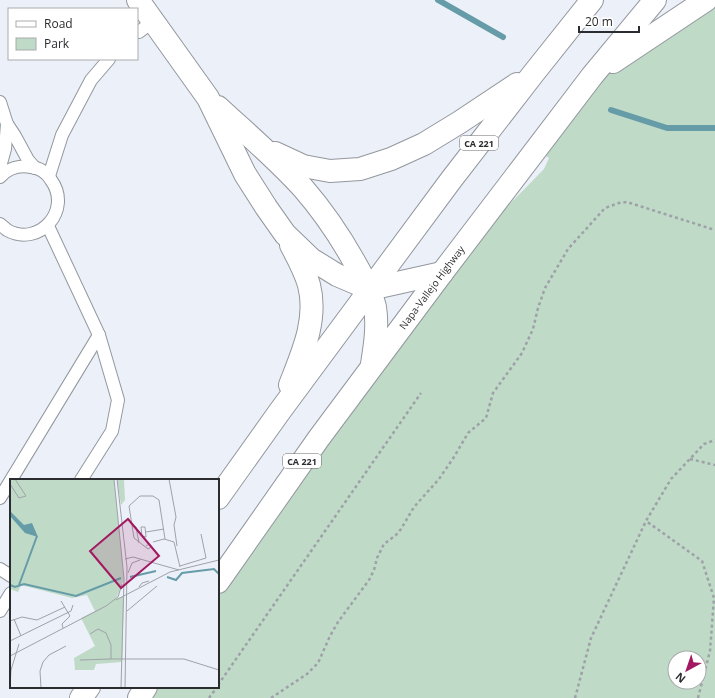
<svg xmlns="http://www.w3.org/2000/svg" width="715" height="698" viewBox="0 0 715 698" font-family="'Open Sans',sans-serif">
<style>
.green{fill:#bfdac7;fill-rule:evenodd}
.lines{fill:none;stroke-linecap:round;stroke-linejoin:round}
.stream{stroke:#669ca8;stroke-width:6}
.service-casing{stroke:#93979e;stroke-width:14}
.primary-casing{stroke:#93979e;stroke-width:24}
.path{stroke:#9ea1a7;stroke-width:2.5;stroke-dasharray:3 3;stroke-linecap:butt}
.service{stroke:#fff;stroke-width:12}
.primary{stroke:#fff;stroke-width:22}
.labels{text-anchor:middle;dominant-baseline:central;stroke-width:3;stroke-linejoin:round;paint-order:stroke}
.shield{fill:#fff;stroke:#6b6b6d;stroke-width:1}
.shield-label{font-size:9px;font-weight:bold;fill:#2b2c2f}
.street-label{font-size:10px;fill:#2b2c2f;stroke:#fff}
.inset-river{fill:none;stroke:#669ca8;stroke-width:2}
.inset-road{fill:none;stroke:#9fa2a8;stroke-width:1}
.view{fill:#a31961;fill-opacity:0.15;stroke:#a31961;stroke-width:2}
.inset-edge{fill:none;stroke:#2b2c2f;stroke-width:2}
</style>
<rect width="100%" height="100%" fill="#ecf0f9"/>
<!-- green -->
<path class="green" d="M715,0v698h-576l7,-11h72v-105l224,-309 102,-104 5,-11 -13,-8 56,-74zM675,658h24v24h-24z"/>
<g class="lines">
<!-- stream -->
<g class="stream">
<polyline points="438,0 503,37"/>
<polyline points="611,110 667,128 715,128"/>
</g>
<!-- service casing -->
<g class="service-casing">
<g id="service">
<polyline points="137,32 139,32 153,21"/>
<polyline points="0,102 7,124 15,136 28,160 35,168"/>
<polyline points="0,167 5,149 7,124"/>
<polyline points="49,176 62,135 91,80 109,59"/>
<path d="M0,177c8,-9 20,-12 31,-10 9,1 16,6 20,13 22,30 -12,68 -44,50 -2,-2 -5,-4 -7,-6"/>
<polyline points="48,226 99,335 118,400 112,431 81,480"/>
<polyline points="0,498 99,335"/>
<polyline points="0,569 11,576"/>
<polyline points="0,611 11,593"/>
</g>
</g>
<!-- primary casing -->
<g class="primary-casing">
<g id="primary">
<polyline points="138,0 208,98 245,174 266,207 285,234 311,259 337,275 370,289 442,273"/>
<polyline points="613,62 706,0"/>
<path d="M218,107c28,26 59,52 85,81 20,23 37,48 52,75 8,14 16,28 20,44 3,19 0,38 -3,57"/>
<polyline points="275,153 303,166 330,171 360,169 391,159 424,144 460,122 517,84"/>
<path d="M290,385c12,-31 28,-65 19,-100 -4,-14 -11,-27 -18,-40"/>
<polyline points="218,498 280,411 451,180 533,74 592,0"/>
<path id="s1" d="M218,582l101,-144 123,-165 150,-197 63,-76"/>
<polyline points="81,698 89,687"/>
<polyline points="139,698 146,687"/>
</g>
</g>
<!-- path -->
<g class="path">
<polyline points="690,459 715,465"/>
<polyline points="218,685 421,393"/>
<polyline points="209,698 217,687"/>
<polyline points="271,698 307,674 318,663 330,636 338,622 369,580 374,570 377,558 384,544 396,535 401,529 414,507 439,479 454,457 468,433 486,418 493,393 522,353 533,329 538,308 545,288 568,249 605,208 619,203 627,202 715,230"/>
<polyline points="575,698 591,638 646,521"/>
<polyline points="698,698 710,651 714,598 702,561 646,521 671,479 704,444 715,440"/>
</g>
<!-- service -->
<use href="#service" class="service"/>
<!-- primary -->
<use href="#primary" class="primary"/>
</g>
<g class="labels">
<!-- shield labels -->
<g class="shield">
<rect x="460" y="136" width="38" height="14" rx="3"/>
<rect x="283" y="454" width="38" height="14" rx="3"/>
</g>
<g class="shield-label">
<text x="479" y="143">CA 221</text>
<text x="302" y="461">CA 221</text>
</g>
<!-- street labels -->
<g class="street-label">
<text stroke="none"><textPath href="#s1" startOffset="364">Napa-Vallejo Highway</textPath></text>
</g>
</g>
<!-- overview -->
<g transform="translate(10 479)">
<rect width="209" height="209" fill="#ecf0f9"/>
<path d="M0,0h104l10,100 -8,20 8,-3 -2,66 -26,2 -2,6h-19l-1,-12 21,-12 -14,-28 14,-7 -8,-16 -15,3 -51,-13 -3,7 -8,-3zM107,0h7l1,21 -4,5z" fill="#bfdac7"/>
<path d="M0,32l14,14 8,-2 6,14 -13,-4 -15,-17z" fill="#669ca8"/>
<path class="inset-river" d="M120,98l26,-6M157,98l9,3 6,-7 32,-4 5,5M0,106l5,2 9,-3 52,12 45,-18M9,106l18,-49"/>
<path class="inset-road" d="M104,0l10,100 -3,109M107,0l10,88 -2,121M159,0l7,38 -2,8 3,21M0,5l9,14 7,-2 -11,-17M122,47l4,1 3,16M131,48h4l1,10 -4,-1zM136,53l18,-3M143,63l11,-3 10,3 6,25M136,67l3,-2 2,3 -3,2 -14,-11 -5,-32 11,-10h13l6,4 6,39M115,80l8,-2 46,13M170,87l26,-8 -5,-24M118,94l4,-10 8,-3M129,108l3,-4 7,-2M106,121l54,-28 49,-12M51,122l9,15 -8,8 1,4M96,127l12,-9 4,-13M117,132l30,-25M4,140l7,17M0,142l12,-4 15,3 28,-13M80,155l8,-5 8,4 5,12v14h73l35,11M0,162l61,-30 2,-6M0,177l96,-50M70,181l31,-1M0,209l1,-18 8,-26M31,209l-1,-17 3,-9 6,-7 17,-9"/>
<path class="view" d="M118,40l31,37 -38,32 -31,-37z"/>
<rect width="209" height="209" class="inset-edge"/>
</g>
<!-- legend -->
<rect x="8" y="8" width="130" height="52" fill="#ffffff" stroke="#aaabac"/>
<rect x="16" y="21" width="20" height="6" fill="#ffffff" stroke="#aaabac"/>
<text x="44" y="28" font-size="12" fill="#2b2c2f">Road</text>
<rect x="16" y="38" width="20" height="12" fill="#bfdac7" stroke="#aaabac"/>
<text x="44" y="48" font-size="12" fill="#2b2c2f">Park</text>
<!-- north arrow -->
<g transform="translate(687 670) rotate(220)"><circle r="19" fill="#ffffff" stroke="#aaabac"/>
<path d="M0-3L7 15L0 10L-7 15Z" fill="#a31961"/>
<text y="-6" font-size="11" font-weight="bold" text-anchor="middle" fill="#2b2c2f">N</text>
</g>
<!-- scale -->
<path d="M579 26v6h60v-6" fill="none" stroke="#2b2c2f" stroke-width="2"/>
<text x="585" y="26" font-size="12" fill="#2b2c2f" stroke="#ffffff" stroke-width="3" paint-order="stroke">20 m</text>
</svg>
